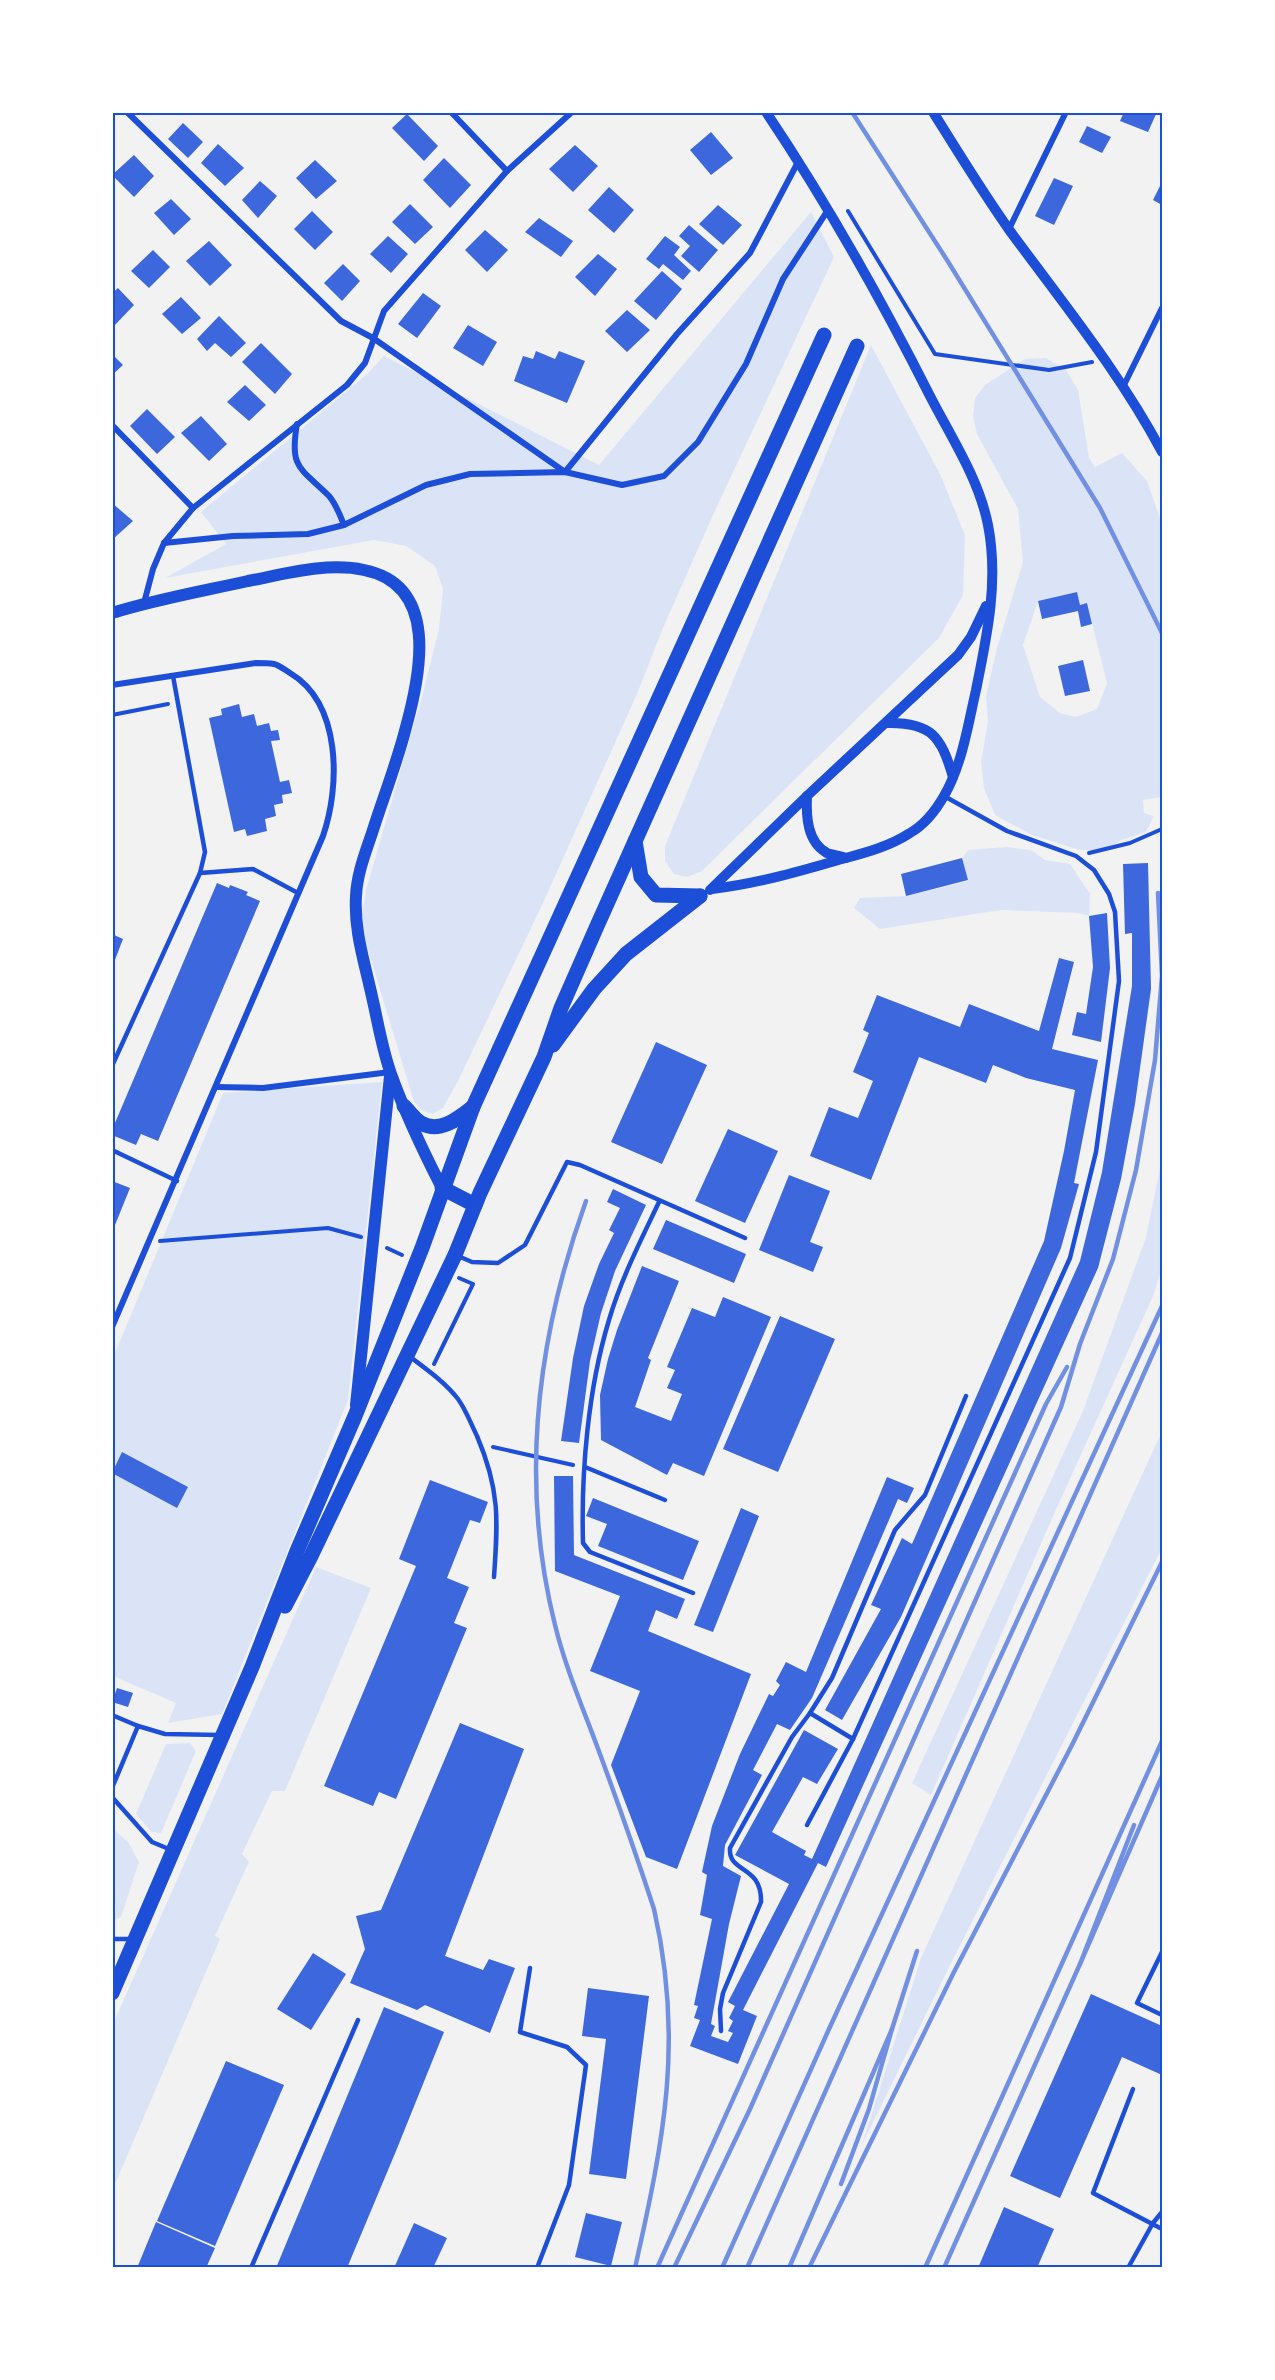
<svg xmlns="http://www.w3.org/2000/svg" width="1275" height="2380" viewBox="0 0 1275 2380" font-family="'Golos Text',sans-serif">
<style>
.green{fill:#dbe4f7;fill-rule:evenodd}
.building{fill:#3d67dc}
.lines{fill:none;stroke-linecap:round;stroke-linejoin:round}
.path{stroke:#1d4ed8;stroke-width:4}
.service{stroke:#1d4ed8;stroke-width:4.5}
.minor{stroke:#1d4ed8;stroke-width:6}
.tertiary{stroke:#1d4ed8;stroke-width:10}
.secondary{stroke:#1d4ed8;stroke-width:12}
.primary{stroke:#1d4ed8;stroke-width:15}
.rail{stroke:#7290e2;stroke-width:4.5}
.neatline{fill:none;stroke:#1d4ed8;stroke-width:2}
</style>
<rect width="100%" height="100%" fill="#f2f2f2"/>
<!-- green -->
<g class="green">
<polygon points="811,212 834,257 713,515 663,628 637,694 543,903 459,1079 443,1108 433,1114 423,1111 414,1102 366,943 362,915 366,890 423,693 439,629 443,589 435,566 406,546 374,540 165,578 226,544 201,512 366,375 384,356 599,465"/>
<polygon points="871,345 940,474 965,535 963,595 939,638 702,871 687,877 674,874 665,861 665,846"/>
<path d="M1046,358l20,12 12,20 11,68 6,9 27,-14 25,28 15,43v273l-19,3 1,13 10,3 -8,16 -25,8 -17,10h-24l-48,-15 -37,-20 -11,-27 -3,-26 7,-41 -2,-25 11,-48 26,-86 -5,-53 -41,-75 -4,-18 2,-18 10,-13 40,-26zM1077,592l3,13 7,-2 20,80 -10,26 -21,8 -16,-4 -20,-16 -17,-52 15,-44z"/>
<polygon points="1007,847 1031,850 1045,860 1070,864 1090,894 1089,916 1078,913 1001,910 880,929 854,908 860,898 906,896 968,881 962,858 968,850"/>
<polygon points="382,1082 348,1400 222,1714 168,1723 176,1703 113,1676 113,1358 223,1093"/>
<polygon points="1162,1158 1162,1267 1154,1294 1054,1514 931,1795 912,1783 1083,1411 1146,1237"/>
<polygon points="1162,1431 1162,1548 949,1967 862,2145 921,1958"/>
<polygon points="316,1567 371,1588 285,1791 272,1791 242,1854 249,1862 215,1936 220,1939 113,2189 113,2024"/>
<polygon points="190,1743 196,1751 161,1833 152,1832 136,1814 166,1744"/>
<polygon points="112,1828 128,1842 139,1862 121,1917 113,1921"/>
</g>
<!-- building -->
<g class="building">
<polygon points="1124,112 1157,112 1148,132 1120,121"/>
<polygon points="407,114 438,146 424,161 392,128"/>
<polygon points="183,123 203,142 188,158 168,139"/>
<polygon points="1087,126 1111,137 1102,153 1079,142"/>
<polygon points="711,132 733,158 711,175 690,150"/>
<polygon points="218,144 244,168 225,186 201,163"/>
<polygon points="575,145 598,166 573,192 549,169"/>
<polygon points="134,155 154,176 134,197 112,175"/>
<polygon points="444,158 471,185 450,208 423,180"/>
<polygon points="315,160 337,181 316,199 296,178"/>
<polygon points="1054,178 1073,186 1054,225 1035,216"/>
<polygon points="260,181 277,196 258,218 242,200"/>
<polygon points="1162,182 1162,205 1153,200"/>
<polygon points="609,187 634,210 614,233 588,210"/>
<polygon points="171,199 191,219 174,235 154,213"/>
<polygon points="410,204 433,227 415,244 392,222"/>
<polygon points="718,205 742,225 723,245 699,224"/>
<polygon points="312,211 333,232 315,250 294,229"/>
<polygon points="539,218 573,241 561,257 525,232"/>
<polygon points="689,225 718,250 699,272 681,256 690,246 679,236"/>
<polygon points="485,230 508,250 487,272 465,250"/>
<polygon points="388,236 408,254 391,273 370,254"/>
<polygon points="665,236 680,247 674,255 691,271 683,280 663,264 659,269 646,259"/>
<polygon points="209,241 232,265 210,286 186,261"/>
<polygon points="153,250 170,267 149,288 131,271"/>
<polygon points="598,254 617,269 595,296 575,277"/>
<polygon points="343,264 360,281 342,301 324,283"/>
<polygon points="662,271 682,289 656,320 634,301"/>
<polygon points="118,288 134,305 114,326 112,293"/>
<polygon points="423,293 441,306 417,338 398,324"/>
<polygon points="181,297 201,318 182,334 162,314"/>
<polygon points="627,310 650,330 627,352 605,331"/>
<polygon points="219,316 246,343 231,357 215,343 207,351 197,339"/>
<polygon points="468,325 497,342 483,366 453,348"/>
<polygon points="261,343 292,374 275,394 242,362"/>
<polygon points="536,351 555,359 559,351 585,361 567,403 514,381 523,356 533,359"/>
<polygon points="112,354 123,365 112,375"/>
<polygon points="245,385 266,405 249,421 227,402"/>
<polygon points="147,409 175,437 157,454 130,426"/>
<polygon points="201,416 227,444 209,461 181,433"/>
<polygon points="112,503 133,521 112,540"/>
<polygon points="1077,592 1080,605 1087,603 1092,624 1081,627 1078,611 1042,619 1038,601"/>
<polygon points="1083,660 1090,691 1065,696 1058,666"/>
<polygon points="239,704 242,717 254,714 257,726 269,723 271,731 278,730 280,740 271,741 280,782 289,780 292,793 282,795 283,803 274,805 276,816 265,819 267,831 247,836 245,829 234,832 209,718 222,715 221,709"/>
<polygon points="962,858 968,880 906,896 901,874"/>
<polygon points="1148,863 1151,989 1135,1104 1121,1179 1098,1268 826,1867 818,1863 743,2010 757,2016 738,2064 690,2046 700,2020 694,2018 698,2006 694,2005 712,1919 700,1915 707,1875 702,1872 712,1826 740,1754 769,1694 773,1696 780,1685 776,1681 786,1662 806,1672 887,1477 914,1488 907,1503 898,1499 812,1698 790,1730 777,1724 753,1770 762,1775 725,1845 723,1866 741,1876 729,1924 711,2024 715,2026 711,2036 728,2042 733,2033 728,2031 733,2021 729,2018 735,2006 728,2002 789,1884 735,1855 804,1730 838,1749 817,1784 803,1777 772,1832 806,1851 804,1855 812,1859 1080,1261 1102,1172 1132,986 1132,933 1125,934 1123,864"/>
<polygon points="217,883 229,888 230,885 248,892 246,895 260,901 158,1141 141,1134 136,1145 112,1135 112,1130"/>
<polygon points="1107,913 1110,968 1101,1042 1072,1035 1077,1012 1086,1014 1093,967 1089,916"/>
<polygon points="112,934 123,939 113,965 112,965"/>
<polygon points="1059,958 1074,962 1052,1049 1098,1060 1074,1183 1079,1184 1061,1248 901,1617 842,1720 825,1710 881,1609 871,1605 902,1538 912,1544 1044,1241 1064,1151 1075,1090 1026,1078 993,1065 986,1083 919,1057 871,1180 810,1156 829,1107 858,1118 873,1081 853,1072 869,1033 863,1030 877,995 960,1027 969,1004 1039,1031"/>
<polygon points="656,1042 707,1065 662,1164 611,1142"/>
<polygon points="728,1129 778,1151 745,1223 695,1201"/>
<polygon points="789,1175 830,1191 810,1242 823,1247 813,1272 759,1250"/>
<polygon points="112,1181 130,1188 113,1230 112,1230"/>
<polygon points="613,1189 646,1205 615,1271 601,1313 590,1361 579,1443 561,1441 573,1358 584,1306 599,1264 614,1233 609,1230 620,1208 607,1202"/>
<polygon points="666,1220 746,1254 734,1283 653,1249"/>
<polygon points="642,1266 679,1281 648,1358 651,1360 635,1407 671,1421 682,1394 667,1388 675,1370 667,1367 692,1308 715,1317 723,1297 771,1317 704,1476 673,1463 667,1475 601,1440 600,1395 608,1359 617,1330"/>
<polygon points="780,1316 835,1339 778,1472 723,1449"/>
<polygon points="122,1452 188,1487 177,1508 112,1473"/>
<polygon points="554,1476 573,1476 574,1555 685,1599 677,1619 656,1610 648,1631 751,1674 677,1869 646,1857 611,1765 640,1691 590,1671 620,1596 555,1571"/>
<polygon points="430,1480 488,1502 480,1523 470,1520 447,1578 469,1587 454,1623 467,1628 396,1799 379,1792 373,1806 324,1786 416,1566 399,1559"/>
<polygon points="593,1498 699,1541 683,1580 598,1546 607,1524 586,1516"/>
<polygon points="741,1508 759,1516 713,1632 694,1625"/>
<polygon points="117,1688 133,1693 128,1707 112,1702"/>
<polygon points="460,1723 524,1749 445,1956 483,1970 489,1959 515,1968 490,2033 425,2005 417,2010 350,1983 365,1949 356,1916 381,1910"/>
<polygon points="313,1953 346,1974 311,2030 277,2009"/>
<polygon points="588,1988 649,1996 626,2179 589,2174 606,2039 582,2036"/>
<polygon points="1091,1994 1162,2026 1162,2075 1122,2057 1060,2198 1010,2176"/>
<polygon points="384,2007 444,2032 396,2151 347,2268 276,2268"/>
<polygon points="226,2061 284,2085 215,2246 157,2221"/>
<polygon points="1004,2207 1054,2229 1037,2268 978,2268"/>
<polygon points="586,2213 622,2222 611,2266 575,2257"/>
<polygon points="156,2222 215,2248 206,2268 137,2268"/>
<polygon points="414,2223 447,2238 433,2268 394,2268"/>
</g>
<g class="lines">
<!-- path -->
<g class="path">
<polyline points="848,211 935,354 1049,370 1092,362"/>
<polyline points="112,715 168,704"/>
<polyline points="1089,853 1130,843 1162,829"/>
<polyline points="160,1241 328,1228 361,1237"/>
<polyline points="387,1248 402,1255"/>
<polyline points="434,1364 473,1284 459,1278"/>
<polyline points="493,1447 573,1465"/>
</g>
<!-- service -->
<g class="service">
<polyline points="173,676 205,852 200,873"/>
<polyline points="112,1066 200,873 253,869 298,893"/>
<polyline points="112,1150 177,1181"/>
<path d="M659,1202c-18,38 -38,77 -50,118 -21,69 -28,152 -26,223l7,9 103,41"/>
<polyline points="458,1256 472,1262 498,1263 525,1245 567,1162 580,1165 745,1238"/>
<path d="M409,1356c17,13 36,26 49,43 8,11 13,25 19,37 23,54 21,84 17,141"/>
<polyline points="585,1467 665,1500"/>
<polyline points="810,1713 832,1678 895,1530 925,1495 966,1396"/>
<polyline points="112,1715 138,1726"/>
<polyline points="112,1788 138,1726 165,1734 220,1735"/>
<polyline points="112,1797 152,1842 169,1849"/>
<polyline points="807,1825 853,1739 1070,1258 1096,1152 1119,981 1115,912 1109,894 1094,870 1076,856 1007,831 944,796"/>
<polyline points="112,1939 133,1939"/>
<polyline points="1162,1952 1137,2003 1162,2015"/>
<polyline points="530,1968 520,2032 567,2047 586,2065 569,2185 537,2268"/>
<path d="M721,2031l-1,-22 3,-16 38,-91c1,-38 -33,-28 -31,-54l62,-111 18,-24 43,26"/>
<polyline points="1133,2089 1093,2193 1162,2229"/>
<polyline points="251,2268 358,2020"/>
<polyline points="1128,2268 1153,2223 1162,2212"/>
</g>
<!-- minor -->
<g class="minor">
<polyline points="127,112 341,321 373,338 565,472 677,334 750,253 798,162"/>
<polyline points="451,112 507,171"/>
<polyline points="1009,229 1066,112"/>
<polyline points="1123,387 1162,308"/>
<path d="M297,424c-8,45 4,44 32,72 7,8 11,19 15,29"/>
<polyline points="112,425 193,508"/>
<polyline points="164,543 233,536 308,534 344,525 426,485 470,474 565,472 622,485 664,476 698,442 746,364 783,279 828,210"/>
<polyline points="144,603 153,569 164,543 193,508 347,385 365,363 384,311 507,171 572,112"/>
<path d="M112,685l144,-22c5,0 13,0 18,1 5,1 11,6 16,9 52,31 50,114 33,163l-211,491"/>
<polyline points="217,1087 263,1088 390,1072"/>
</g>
<!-- tertiary -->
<g class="tertiary">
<path d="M933,112c25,40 50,81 77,119 53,72 110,142 152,221"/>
<path d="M887,723c44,-1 54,13 66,54"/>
<path d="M807,796c-1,20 0,46 20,57 6,2 14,3 19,5"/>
<path d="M712,889c42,-5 82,-16 123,-28 25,-7 52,-13 75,-28 14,-8 26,-23 34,-37 18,-31 24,-71 32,-106 11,-54 23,-109 12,-165 -9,-46 -37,-88 -58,-129 -49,-97 -103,-193 -164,-284"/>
<polyline points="710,890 807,796 958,655 971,637 986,606"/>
</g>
<!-- secondary -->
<g class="secondary">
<path d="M112,613c45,-14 91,-22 136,-32 37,-7 79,-19 116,-11 75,15 57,103 42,157 -9,36 -23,71 -34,106 -7,21 -15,41 -16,63 -2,32 7,61 14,92 7,28 11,58 21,86 14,39 32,77 51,114"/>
<polyline points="356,1405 390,1076"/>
</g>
<!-- primary -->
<g class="primary">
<polyline points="635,841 641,877 656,895 700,896"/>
<polyline points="553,1045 594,989 626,954 700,896"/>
<path d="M404,1106c5,5 11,14 17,17 19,11 38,-5 52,-16"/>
<polyline points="442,1188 475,1205"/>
<polyline points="285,1606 311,1556 455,1255 480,1193 544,1057 561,1008 597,926 857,346"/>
<polyline points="112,1993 252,1667 297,1551 355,1416 422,1248 473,1107 824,335"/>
</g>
<!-- rail -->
<g class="rail">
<polyline points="852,112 947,260 1100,508 1162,633"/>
<path d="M586,1201c-50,139 -67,280 -31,424 10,41 27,81 42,121 20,54 39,108 57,163 30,131 10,230 -19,359"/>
<polyline points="1134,1825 1080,1964 1162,1776"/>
<polyline points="892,2029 917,1951"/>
<polyline points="657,2268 1046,1404 1067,1367"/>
<polyline points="674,2268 750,2109 1061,1407 1080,1344 1113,1259 1136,1170 1155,1060 1162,976 1158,893"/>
<polyline points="722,2268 829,2029 1162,1306"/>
<polyline points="747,2268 1162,1333"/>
<polyline points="789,2268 892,2029 869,2109 841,2184"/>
<polyline points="809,2268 954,1972 1072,1745 1162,1562"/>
<polyline points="925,2268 1162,1741"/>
<polyline points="944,2268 1080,1964"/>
</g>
</g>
<!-- border -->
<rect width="1275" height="2380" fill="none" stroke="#ffffff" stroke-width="228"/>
<rect x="114" y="114" width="1047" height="2152" class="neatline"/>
</svg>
